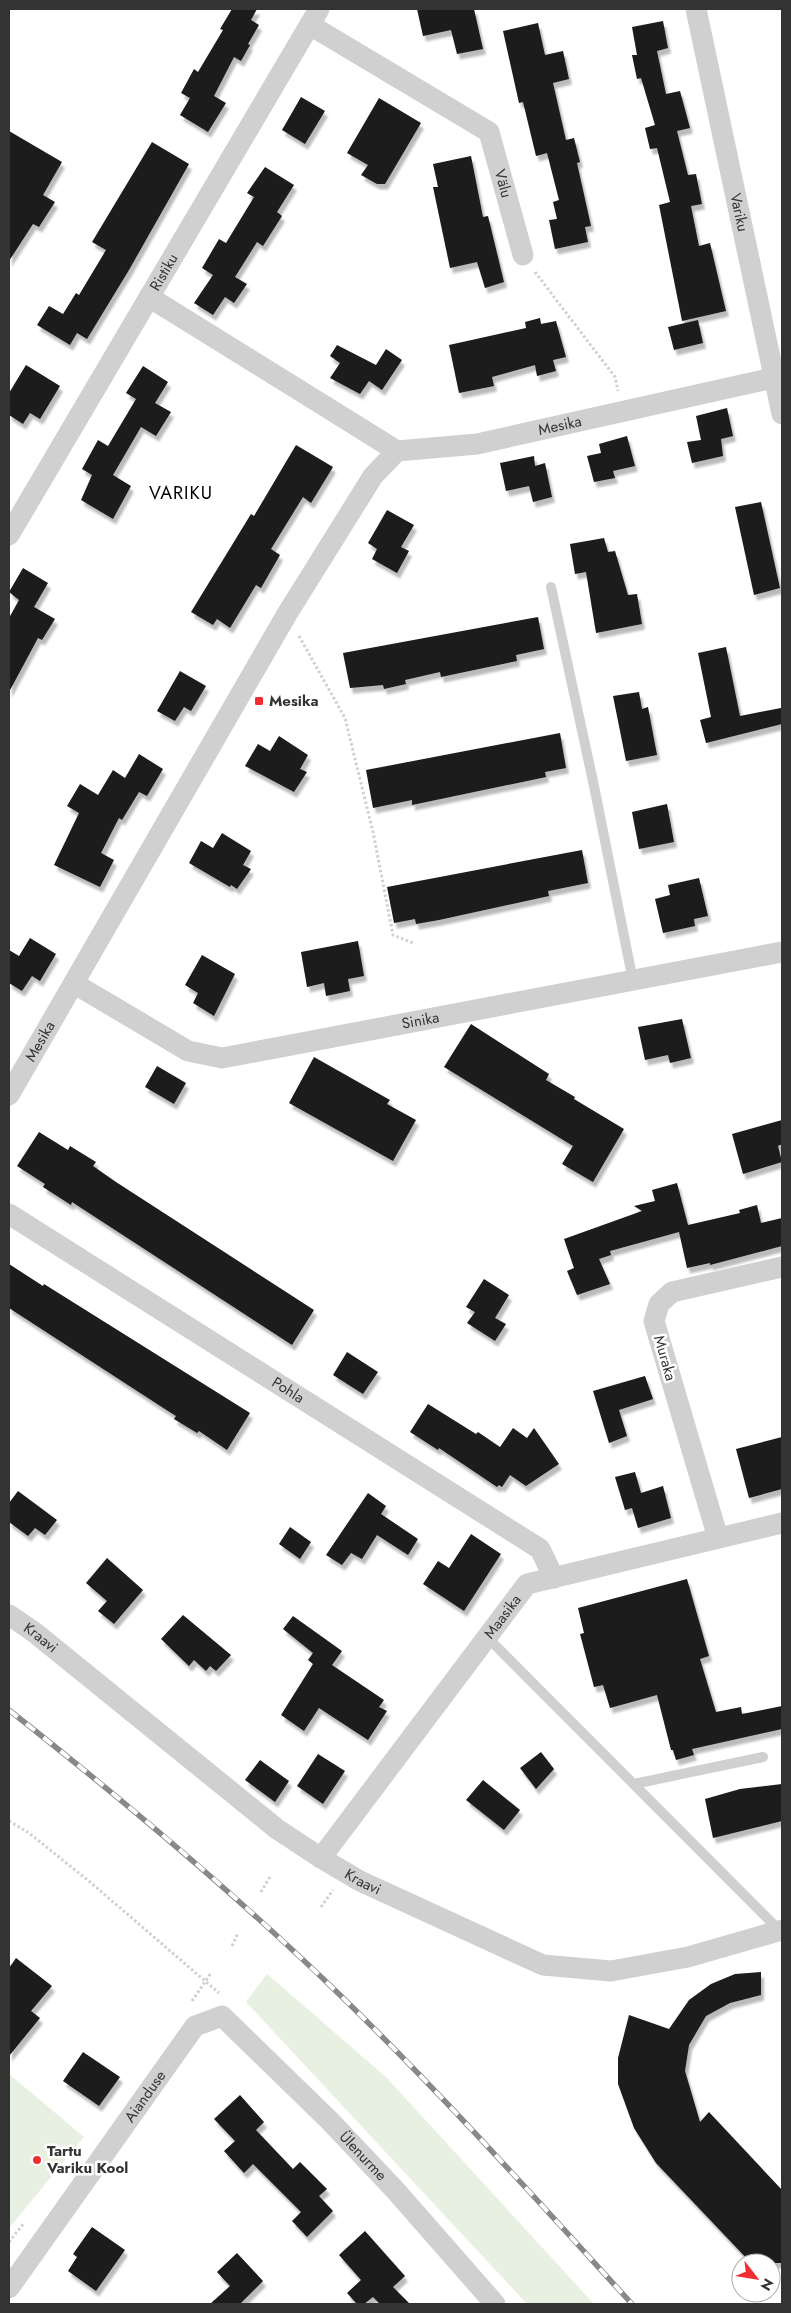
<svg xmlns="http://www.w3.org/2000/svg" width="791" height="2313" viewBox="0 0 791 2313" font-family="Jost,sans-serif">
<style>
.green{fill:#e8f0e1}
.building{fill:#1a1a1a;filter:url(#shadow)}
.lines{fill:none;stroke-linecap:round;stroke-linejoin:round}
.path{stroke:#d0d0d0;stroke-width:3;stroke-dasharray:2.5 2.5;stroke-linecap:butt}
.lane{stroke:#d0d0d0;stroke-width:10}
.street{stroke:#d0d0d0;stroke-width:21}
.rail-casing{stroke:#888;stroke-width:5.5}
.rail{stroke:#fff;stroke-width:4;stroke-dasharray:11;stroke-linecap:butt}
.poi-dot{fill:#f12d31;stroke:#fff;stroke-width:2}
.labels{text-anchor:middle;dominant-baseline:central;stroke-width:5;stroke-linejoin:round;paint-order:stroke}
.street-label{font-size:15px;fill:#333;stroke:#fff}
.poi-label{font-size:15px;font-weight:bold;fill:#333;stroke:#fff;text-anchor:start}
.quarter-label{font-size:18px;letter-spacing:1px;fill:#000;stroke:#fff}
</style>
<defs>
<filter id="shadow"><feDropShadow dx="3" dy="5.5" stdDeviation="1" flood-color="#0004"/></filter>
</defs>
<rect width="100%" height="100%" fill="#fff"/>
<!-- green -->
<g class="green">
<polygon points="267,1974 386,2077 594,2304 527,2304 246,2002"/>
<polygon points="9,2074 84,2137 9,2228"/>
</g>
<!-- building -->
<g class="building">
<polygon points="232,9 257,9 251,20 259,25 248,44 250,45 241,61 234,57 214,96 226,103 208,132 180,115 190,98 181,93 194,69 198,72 223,30 220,29"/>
<polygon points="417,9 474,9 483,49 457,54 451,30 423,36"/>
<polygon points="663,21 668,48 657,51 666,94 680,91 690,128 677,131 688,175 696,174 702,204 691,206 699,246 710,243 726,311 682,321 659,205 670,202 657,148 650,149 645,128 655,125 641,78 637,79 632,55 637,55 632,27"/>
<polygon points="538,23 545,55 563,51 569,79 553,83 566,140 574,138 580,162 577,163 591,226 585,227 588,242 555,249 549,220 557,219 553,202 559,200 547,153 536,156 523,102 519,103 503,31"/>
<polygon points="301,97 325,111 305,144 282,130"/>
<polygon points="379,98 421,123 385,184 377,184 361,175 368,165 347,153"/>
<polygon points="9,131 62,162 43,195 55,202 39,227 33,224 9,261"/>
<polygon points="152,142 189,164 129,270 87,339 77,333 70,345 37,325 49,306 63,314 76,293 79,295 106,250 92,242"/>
<polygon points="471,156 483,217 488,216 504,282 485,288 477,262 450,268 433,187 438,187 433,164"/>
<polygon points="265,167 294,185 277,212 282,216 263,246 257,242 235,277 247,284 234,303 225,297 213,315 194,303 213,275 202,268 219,239 226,243 254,197 247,193"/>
<polygon points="540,318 541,324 556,321 566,357 553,360 556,371 537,376 535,365 492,377 494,386 459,393 449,345 526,328 525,322"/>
<polygon points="698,320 703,343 674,350 668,327"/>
<polygon points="337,345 376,365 386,349 402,360 382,390 369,381 360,394 330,378 340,363 330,356"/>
<polygon points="26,365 60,386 40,419 30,413 23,424 9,415 9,393"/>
<polygon points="143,366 168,382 155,403 171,412 156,436 141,427 113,475 131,486 113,519 81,500 92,475 82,469 98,440 108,446 136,399 126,393"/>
<polygon points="727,408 733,436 721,439 723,456 692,463 687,442 701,440 696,416"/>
<polygon points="627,436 635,466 613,471 615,478 594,482 587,456 601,453 599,444"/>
<polygon points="296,445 333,467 311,503 303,497 271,549 280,555 261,588 256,585 230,628 217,619 213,625 191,612 251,514 254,516"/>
<polygon points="534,456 535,466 545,463 552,497 533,502 529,486 506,491 500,463"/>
<polygon points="761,502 780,588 754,595 735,507"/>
<polygon points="387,510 414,525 401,547 409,551 397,573 372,559 377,549 368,543"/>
<polygon points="604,538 608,552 615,551 628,595 637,594 642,624 596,633 586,572 575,574 570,544"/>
<polygon points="23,568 48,583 34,607 55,619 42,640 38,638 9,692 9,618 19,600 9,592"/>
<polygon points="538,617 544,649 516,655 517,661 441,677 440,672 405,680 406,684 384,689 383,685 350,688 343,653"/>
<polygon points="726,647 740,716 781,708 782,724 706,743 700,720 711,717 698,653"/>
<polygon points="180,671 206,686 191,711 184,707 175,721 157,711"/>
<polygon points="639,692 642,709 648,707 657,755 626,761 613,696"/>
<polygon points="560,733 566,768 545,772 546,777 412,805 412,800 373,808 366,770"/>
<polygon points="279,736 308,755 300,769 307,772 294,792 245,766 258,744 270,751"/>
<polygon points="139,754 163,769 147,796 139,792 122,820 119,818 101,853 114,860 100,887 54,865 79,813 67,806 80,784 98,795 113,770 125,778"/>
<polygon points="667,804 674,842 639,849 632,812"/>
<polygon points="222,833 251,851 243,865 251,869 237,889 231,885 230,887 189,863 201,841 213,848"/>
<polygon points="582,850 588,883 548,891 549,896 439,920 416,924 415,919 394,923 387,887"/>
<polygon points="699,878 708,916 694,919 695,926 663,933 655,899 670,895 668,885"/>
<polygon points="30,938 56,954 40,981 32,976 22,991 9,983 9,950 19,956"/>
<polygon points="358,941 364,976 348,979 350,991 326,996 324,983 307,987 301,952"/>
<polygon points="202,955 235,974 214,1016 193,1003 198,993 185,985"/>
<polygon points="682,1019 691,1058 670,1063 668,1055 645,1060 638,1027"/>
<polygon points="471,1024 549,1074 546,1080 575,1097 574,1099 624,1129 593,1182 562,1164 573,1146 444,1067"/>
<polygon points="314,1057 390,1100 387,1104 416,1120 393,1161 289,1103"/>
<polygon points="157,1066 186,1083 174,1104 145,1087"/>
<polygon points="782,1120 782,1144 778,1146 782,1162 743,1174 732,1134"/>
<polygon points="39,1132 68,1150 70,1146 96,1162 93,1166 116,1182 314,1310 292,1345 72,1202 71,1205 43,1187 45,1184 17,1166"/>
<polygon points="677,1183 688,1225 740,1213 739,1210 757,1205 761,1223 782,1218 782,1246 710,1265 710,1263 687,1268 679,1232 610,1251 611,1255 599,1259 610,1284 577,1295 567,1271 574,1268 564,1239 642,1211 634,1206 655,1201 652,1190"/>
<polygon points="9,1264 43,1286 44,1284 250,1413 227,1450 199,1431 197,1433 174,1419 176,1416 168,1411 9,1308"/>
<polygon points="484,1279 509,1295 495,1318 506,1324 495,1341 467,1323 475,1312 466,1307"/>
<polygon points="347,1352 378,1372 363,1394 333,1375"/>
<polygon points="645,1376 653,1399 619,1410 627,1436 609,1443 593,1391"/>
<polygon points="428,1404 476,1434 478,1432 500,1447 513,1428 527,1438 534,1428 559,1464 526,1486 510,1475 502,1487 499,1485 497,1487 439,1448 438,1450 410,1432"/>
<polygon points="782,1437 782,1489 749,1498 736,1449"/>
<polygon points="635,1472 641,1493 663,1486 671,1518 638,1528 632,1508 625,1510 615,1477"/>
<polygon points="18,1491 57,1520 45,1535 35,1528 28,1536 9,1522 9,1503"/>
<polygon points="368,1493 386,1506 381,1514 418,1539 408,1555 377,1535 362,1559 351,1553 342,1565 326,1555"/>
<polygon points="290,1527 311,1542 300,1559 279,1544"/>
<polygon points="471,1534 501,1554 464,1611 423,1584 438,1561 449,1568"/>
<polygon points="107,1558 143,1590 114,1624 98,1611 107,1601 86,1583"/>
<polygon points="687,1579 709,1656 700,1659 716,1712 741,1707 742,1714 782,1706 782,1729 692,1749 694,1755 676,1760 673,1750 671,1750 657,1695 610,1708 603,1685 594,1687 580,1634 584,1633 578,1608"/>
<polygon points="183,1615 231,1655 216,1671 210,1666 206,1671 194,1660 189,1666 161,1639"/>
<polygon points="293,1616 342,1651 332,1665 384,1700 379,1707 387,1711 368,1740 319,1708 304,1731 281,1715 313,1664 308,1660 313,1653 283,1629"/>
<polygon points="541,1752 554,1769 536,1789 520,1768"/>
<polygon points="318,1754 345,1771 323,1804 297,1786"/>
<polygon points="260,1760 289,1781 275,1802 245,1780"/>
<polygon points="483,1780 520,1810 504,1830 466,1800"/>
<polygon points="782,1784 782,1821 713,1838 705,1799 740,1789"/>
<polygon points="16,1958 52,1986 31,2011 40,2018 9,2056 9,1968"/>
<polygon points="761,1972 761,1995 730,2003 706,2016 689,2045 685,2071 700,2122 709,2112 782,2190 782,2263 751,2263 656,2163 634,2128 618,2084 618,2058 629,2015 669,2029 689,2000 711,1984 735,1974"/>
<polygon points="83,2052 120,2077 99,2106 63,2081"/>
<polygon points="240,2095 264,2122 256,2130 293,2169 300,2162 327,2189 319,2196 333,2211 307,2237 292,2221 301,2212 253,2164 244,2173 224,2151 235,2141 214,2119"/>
<polygon points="92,2227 125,2250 96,2291 68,2271 77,2257 73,2254"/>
<polygon points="365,2231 405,2276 393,2287 410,2304 380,2304 373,2297 364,2304 357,2304 347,2293 361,2280 339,2255"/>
<polygon points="237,2253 263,2281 240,2304 210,2304 230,2286 217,2272"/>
</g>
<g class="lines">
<!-- path -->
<g class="path">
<polyline points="535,272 615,377 618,391"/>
<polyline points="299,636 345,718 373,832 393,935 413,943"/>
<polyline points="9,1821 29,1833 90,1882 219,1993"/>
<polyline points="261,1892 271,1875"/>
<polyline points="321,1907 333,1890"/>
<polyline points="232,1946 238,1933"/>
<polyline points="192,2001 211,1973"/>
<polyline points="9,2242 24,2223"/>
</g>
<!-- lane -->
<g class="lane">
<polyline points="551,587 594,786 633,981"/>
<polyline points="487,1637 780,1931"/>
<polyline points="634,1784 763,1757"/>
</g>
<!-- street -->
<g class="street">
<path id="s1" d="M696,9l86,405"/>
<path id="s2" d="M310,25l179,107 34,123"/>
<polyline points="149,297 397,451"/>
<path id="s3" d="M9,535l310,-526"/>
<path id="s4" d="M75,984l113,67 34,7 560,-106"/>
<path id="s5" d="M9,1095l278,-481 86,-138 24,-25 80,-7 305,-68"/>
<path id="s6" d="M9,1214l531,335 14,29"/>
<polyline points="718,1538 654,1321 659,1304 672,1292 782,1267"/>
<path id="s7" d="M9,1615l25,17 243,197 44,29 39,23 183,84 68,6 77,-14 94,-27"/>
<path id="s8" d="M321,1858l206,-274 255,-61"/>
<path id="s9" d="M9,2288l186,-262 27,-10 108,105 66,70 99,113"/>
</g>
<!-- rail casing -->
<g class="rail-casing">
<path id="rail" d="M9,1710c114,90 227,184 332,286 101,98 196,204 291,308"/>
</g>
<!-- rail -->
<use href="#rail" class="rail"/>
</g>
<!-- markers -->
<g class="poi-dot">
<rect x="254" y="696" width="10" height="10" rx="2.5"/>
<circle cx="37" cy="2160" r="5"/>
</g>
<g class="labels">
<!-- street labels -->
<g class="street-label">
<text stroke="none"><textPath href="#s2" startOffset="262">Välu</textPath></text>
<text stroke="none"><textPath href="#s1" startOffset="208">Variku</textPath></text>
<text stroke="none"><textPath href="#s3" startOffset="305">Ristiku</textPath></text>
<text stroke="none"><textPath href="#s5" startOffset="918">Mesika</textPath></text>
<text stroke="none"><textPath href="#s4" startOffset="368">Sinika</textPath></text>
<text stroke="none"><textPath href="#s5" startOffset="62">Mesika</textPath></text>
<text transform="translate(665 1358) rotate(74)">Muraka</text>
<text stroke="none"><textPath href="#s6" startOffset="330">Pohla</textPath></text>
<text stroke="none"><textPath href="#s8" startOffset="302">Maasika</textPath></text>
<text stroke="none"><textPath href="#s7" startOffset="39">Kraavi</textPath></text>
<text stroke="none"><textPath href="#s7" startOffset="444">Kraavi</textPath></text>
<text stroke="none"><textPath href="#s9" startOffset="235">Aianduse</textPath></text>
<text stroke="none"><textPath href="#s9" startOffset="549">Ülenurme</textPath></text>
</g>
<!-- poi labels -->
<g class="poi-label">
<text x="269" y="701">Mesika</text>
<text x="47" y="2151">Tartu<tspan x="47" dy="17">Variku Kool</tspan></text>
</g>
<!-- quarter labels -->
<g class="quarter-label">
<text x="181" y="493">VARIKU</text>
</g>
</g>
<!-- border -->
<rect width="791" height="2313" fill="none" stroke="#333333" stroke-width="20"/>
<!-- north arrow -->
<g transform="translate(756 2278) rotate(121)"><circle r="24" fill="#ffffff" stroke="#adadad"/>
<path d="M0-4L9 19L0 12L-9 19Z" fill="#f12d31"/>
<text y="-8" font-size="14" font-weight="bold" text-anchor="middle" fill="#333333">N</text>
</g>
</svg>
